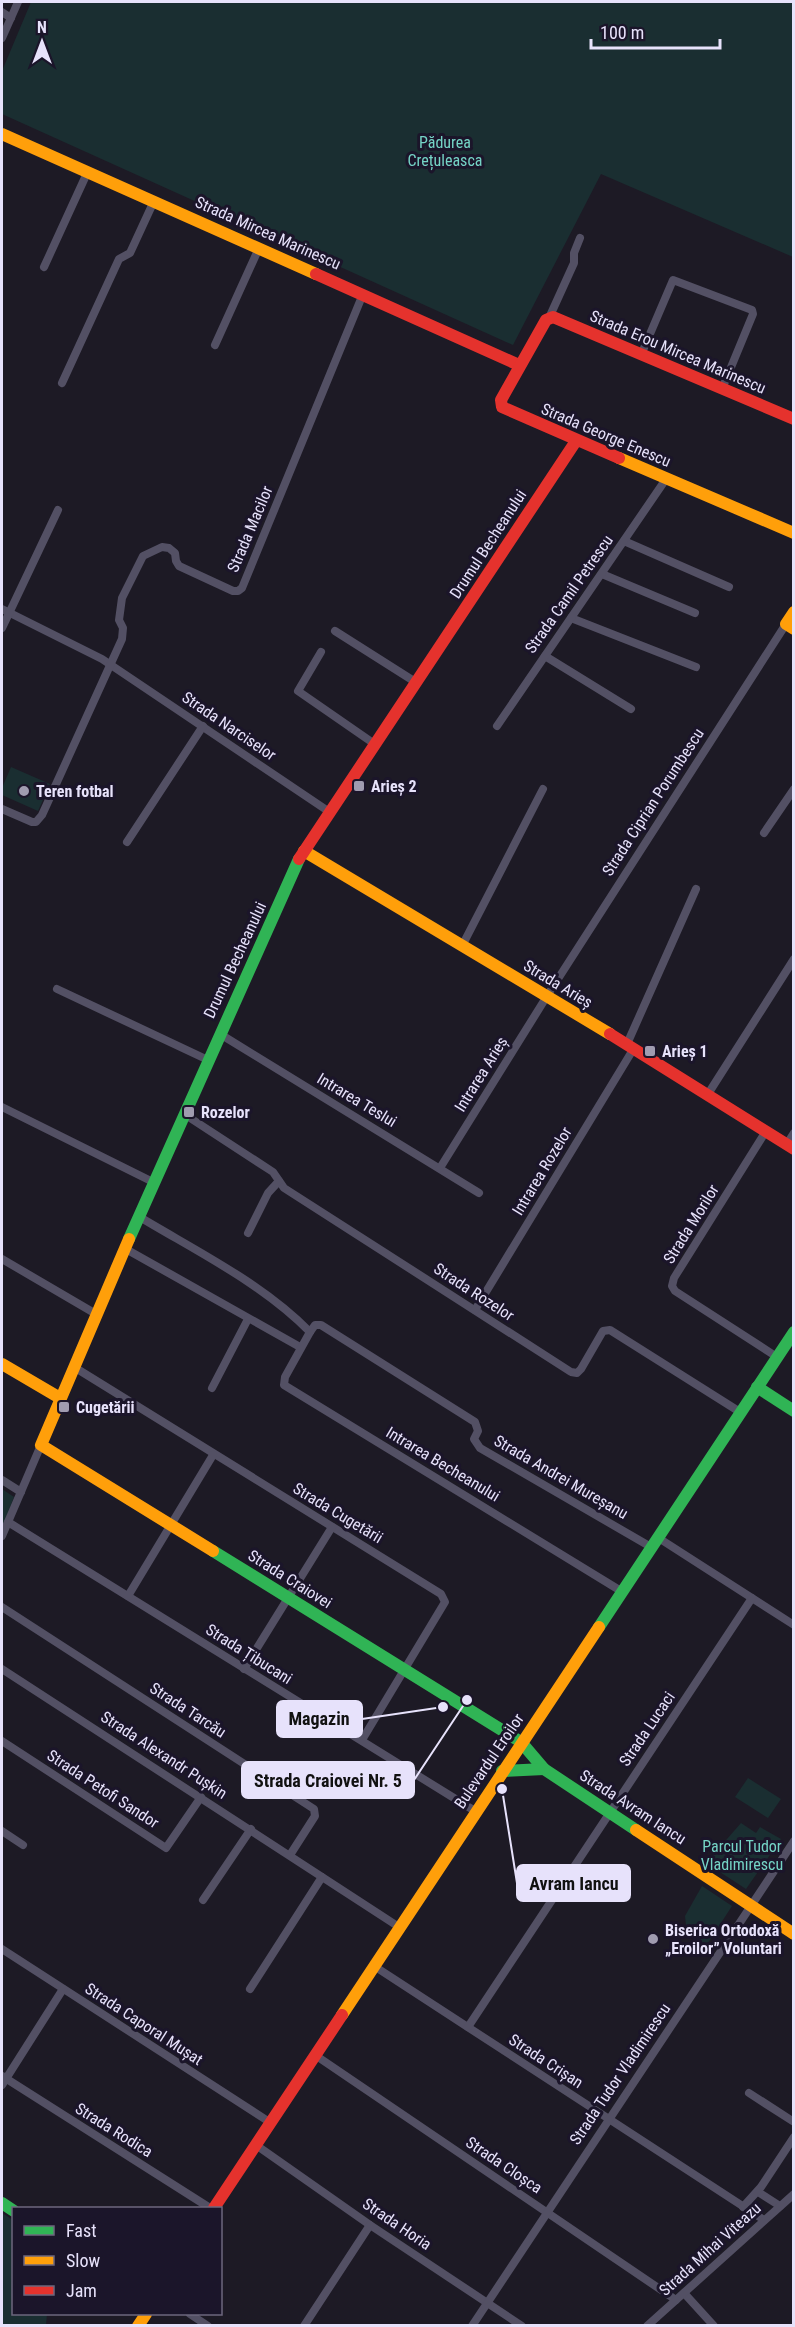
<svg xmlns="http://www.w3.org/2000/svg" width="795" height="2327" viewBox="0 0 795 2327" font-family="'Roboto Condensed',sans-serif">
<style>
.green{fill:#1a2e31}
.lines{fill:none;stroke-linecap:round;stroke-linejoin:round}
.street{stroke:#535064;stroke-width:8}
.fast{stroke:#30b455;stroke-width:12}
.slow{stroke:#ff9f0a;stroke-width:12}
.jam{stroke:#e5322d;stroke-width:12}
.poi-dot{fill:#a09cb0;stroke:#1b152a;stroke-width:2}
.labels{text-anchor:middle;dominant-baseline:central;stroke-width:6;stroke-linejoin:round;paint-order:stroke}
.park-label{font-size:16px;fill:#75d4c6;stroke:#1b152a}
.street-label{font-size:16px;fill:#e7e2fb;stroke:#1b152a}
.poi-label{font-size:16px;font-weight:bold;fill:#e7e2fb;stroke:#1b152a;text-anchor:start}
.leader{fill:none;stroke:#e7e2fb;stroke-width:2}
.callout-dot{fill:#e7e2fb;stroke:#1b152a;stroke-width:2}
.callout{fill:#e7e2fb;stroke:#e7e2fb;stroke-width:2}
.callout-label{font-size:18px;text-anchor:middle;font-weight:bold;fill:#111}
</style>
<rect width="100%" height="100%" fill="#1d1a25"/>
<!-- green -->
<g class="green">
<polygon points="31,2 793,2 793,257 601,174 513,345 2,114 2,71"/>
<polygon points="11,767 50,784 38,811 2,795 2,788"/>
<polygon points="2,1489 14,1497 2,1528"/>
<polygon points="748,1778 781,1799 768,1818 735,1797"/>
<polygon points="741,1823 756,1833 760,1827 781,1839 746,1889 706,1863"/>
<polygon points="702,1886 732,1906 706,1946 687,1935 685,1916"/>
<polygon points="2,2213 13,2220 14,2314 47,2314 46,2325 2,2325"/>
</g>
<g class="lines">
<!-- street -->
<g class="street">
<polyline points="2,12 11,18"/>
<polyline points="2,38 18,2"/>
<polyline points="44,267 88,171"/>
<polyline points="549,318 574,263 574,253 580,238"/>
<polyline points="215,345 259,248"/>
<polyline points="641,355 673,280 752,310 753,314 722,389"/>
<polyline points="62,383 119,259 130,253 154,201"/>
<polyline points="624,541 729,587"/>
<polyline points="602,574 695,613"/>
<polyline points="2,609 102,659 331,813"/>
<polyline points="571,618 696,667"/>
<polyline points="2,628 58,510"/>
<polyline points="335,631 417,683"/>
<polyline points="321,652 298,691 376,745"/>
<polyline points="545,656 631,709"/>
<polyline points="497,726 666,479"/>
<polyline points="2,809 32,822 36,822 42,815 122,639 123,628 119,620 122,598 143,556 162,547 169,548 175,553 176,561 179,566 233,591 238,591 242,588 363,294"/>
<polyline points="764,833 794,789"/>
<polyline points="127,842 203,726"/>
<polyline points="462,946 543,789"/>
<polyline points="57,989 208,1060"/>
<polyline points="220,1034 479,1193"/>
<polyline points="627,1044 696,889"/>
<polyline points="708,1094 794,959"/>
<polyline points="2,1107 153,1182"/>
<polyline points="184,1114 273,1172 284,1188 571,1372 577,1373 581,1369 603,1331 610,1330 740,1412"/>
<polyline points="766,1131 674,1278 672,1286 675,1291 777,1357"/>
<polyline points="787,1144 794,1133"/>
<polyline points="440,1168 547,996 786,624"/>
<path d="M138,1216c58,35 124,67 172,116"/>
<polyline points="248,1233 268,1193 279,1181"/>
<polyline points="124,1248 300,1347"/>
<polyline points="2,1259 96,1314"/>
<polyline points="475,1310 634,1048"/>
<polyline points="74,1367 441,1594 445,1602 362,1740"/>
<polyline points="212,1388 248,1319"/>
<polyline points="2,1480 21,1492"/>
<polyline points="8,1522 475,1811"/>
<polyline points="2,1536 41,1445"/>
<polyline points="657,1537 794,1625"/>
<polyline points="621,1591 284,1385 285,1377 310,1332 315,1325 321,1325 475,1422 478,1431 474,1439 480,1448 651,1547"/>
<polyline points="128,1596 213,1455"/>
<polyline points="2,1607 314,1809 315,1816 290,1855"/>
<polyline points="2,1669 399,1927"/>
<polyline points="244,1669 332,1527"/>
<polyline points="2,1741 166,1848 201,1797"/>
<polyline points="2,1831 23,1845"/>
<polyline points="203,1900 251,1829"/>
<polyline points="2,1949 271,2123"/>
<polyline points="374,1966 764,2220"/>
<polyline points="250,1989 322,1877"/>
<polyline points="468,2027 752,1598"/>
<polyline points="315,2055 676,2300"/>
<polyline points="2,2076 210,2208"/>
<polyline points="2,2085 63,1989"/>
<polyline points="749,2093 794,2122"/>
<polyline points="256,2145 370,2225 522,2326"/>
<polyline points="758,2192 780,2206"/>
<polyline points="743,2207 761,2187 794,2137"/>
<polyline points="684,2293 714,2326"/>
<polyline points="190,2314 208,2326"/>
<polyline points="304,2326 370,2225"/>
<polyline points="472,2326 794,1841"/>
<polyline points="647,2326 794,2194"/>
</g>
<!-- fast -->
<g class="fast">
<polyline points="129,1239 299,859"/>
<polyline points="757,1387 794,1411"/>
<polyline points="213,1551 521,1742 544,1769 636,1830"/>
<polyline points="599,1627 794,1332"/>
<polyline points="502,1771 544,1769"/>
<polyline points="2,2203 14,2211"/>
</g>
<!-- slow -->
<g class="slow">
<polyline points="2,134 316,274"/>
<polyline points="619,458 794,533"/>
<polyline points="794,612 786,624 794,629"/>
<polyline points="304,851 610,1034"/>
<polyline points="129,1239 41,1445 213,1551"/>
<polyline points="2,1364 60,1398"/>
<polyline points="636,1830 794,1934"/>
<polyline points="342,2015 599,1627"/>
<polyline points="138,2326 146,2314"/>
</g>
<!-- jam -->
<g class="jam">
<polyline points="316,274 519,365"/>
<polyline points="619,458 502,407 501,400 546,320 553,317 794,419"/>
<polyline points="299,859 576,441"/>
<polyline points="610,1034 794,1149"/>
<polyline points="214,2208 342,2015"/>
</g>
</g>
<!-- markers -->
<g class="poi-dot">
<rect x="353" y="780" width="12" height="12" rx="3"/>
<circle cx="24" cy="791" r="6"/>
<rect x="644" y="1045" width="12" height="12" rx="3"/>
<rect x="183" y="1106" width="12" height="12" rx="3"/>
<rect x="58" y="1401" width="12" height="12" rx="3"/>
<circle cx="653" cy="1939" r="6"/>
</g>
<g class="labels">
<!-- park labels -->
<g class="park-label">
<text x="445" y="142">Pădurea<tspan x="445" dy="18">Crețuleasca</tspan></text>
<text x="742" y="1846">Parcul Tudor<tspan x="742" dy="18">Vladimirescu</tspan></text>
</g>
<!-- street labels -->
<g class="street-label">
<text transform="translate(268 233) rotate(24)">Strada Mircea Marinescu</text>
<text transform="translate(678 352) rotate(23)">Strada Erou Mircea Marinescu</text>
<text transform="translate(606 435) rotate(23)">Strada George Enescu</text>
<text transform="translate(250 529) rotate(-67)">Strada Macilor</text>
<text transform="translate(488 544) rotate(-57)">Drumul Becheanului</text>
<text transform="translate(569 594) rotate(-55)">Strada Camil Petrescu</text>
<text transform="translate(229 726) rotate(34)">Strada Narciselor</text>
<text transform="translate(653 802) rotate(-57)">Strada Ciprian Porumbescu</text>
<text transform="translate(235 960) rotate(-65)">Drumul Becheanului</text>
<text transform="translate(558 984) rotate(31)">Strada Arieș</text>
<text transform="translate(481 1074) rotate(-58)">Intrarea Arieș</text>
<text transform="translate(357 1100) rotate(31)">Intrarea Teslui</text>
<text transform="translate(542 1171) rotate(-59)">Intrarea Rozelor</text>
<text transform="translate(691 1224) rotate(-58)">Strada Morilor</text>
<text transform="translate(474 1292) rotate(33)">Strada Rozelor</text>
<text transform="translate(443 1464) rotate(31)">Intrarea Becheanului</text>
<text transform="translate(561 1477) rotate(30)">Strada Andrei Mureșanu</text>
<text transform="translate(338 1513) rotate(31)">Strada Cugetării</text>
<text transform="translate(290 1579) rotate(32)">Strada Craiovei</text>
<text transform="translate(249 1654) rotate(32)">Strada Țibucani</text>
<text transform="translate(188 1710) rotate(33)">Strada Tarcău</text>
<text transform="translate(647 1729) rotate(-56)">Strada Lucaci</text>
<text transform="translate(164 1755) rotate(33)">Strada Alexandr Pușkin</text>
<text transform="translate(489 1761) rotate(-56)">Bulevardul Eroilor</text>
<text transform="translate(103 1789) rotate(33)">Strada Petofi Sandor</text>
<text transform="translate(633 1807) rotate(33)">Strada Avram Iancu</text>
<text transform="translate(144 2024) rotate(33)">Strada Caporal Mușat</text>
<text transform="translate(546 2061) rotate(33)">Strada Crișan</text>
<text transform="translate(620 2074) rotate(-56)">Strada Tudor Vladimirescu</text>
<text transform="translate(114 2130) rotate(32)">Strada Rodica</text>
<text transform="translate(504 2165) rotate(34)">Strada Cloșca</text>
<text transform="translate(397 2224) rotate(34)">Strada Horia</text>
<text transform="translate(710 2249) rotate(-42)">Strada Mihai Viteazu</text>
</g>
<!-- poi labels -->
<g class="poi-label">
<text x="371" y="786">Arieș 2</text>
<text x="36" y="791">Teren fotbal</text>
<text x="662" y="1051">Arieș 1</text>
<text x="201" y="1112">Rozelor</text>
<text x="76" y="1407">Cugetării</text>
<text x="665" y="1930">Biserica Ortodoxă<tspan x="665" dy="18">„Eroilor” Voluntari</tspan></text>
</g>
</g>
<!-- callouts -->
<path class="leader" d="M443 1707L362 1719M467 1700L414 1780M502 1789L517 1883"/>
<g class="callout-dot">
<circle cx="443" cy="1707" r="6"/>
<circle cx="467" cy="1700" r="6"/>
<circle cx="502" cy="1789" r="6"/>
</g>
<g class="callout">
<rect x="277" y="1701" width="85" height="36" rx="6"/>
<rect x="242" y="1762" width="172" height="36" rx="6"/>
<rect x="517" y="1865" width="113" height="36" rx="6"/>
</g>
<g class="callout-label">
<text x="319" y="1725">Magazin</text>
<text x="328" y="1787">Strada Craiovei Nr. 5</text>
<text x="574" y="1890">Avram Iancu</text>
</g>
<!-- border -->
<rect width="795" height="2327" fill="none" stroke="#e7e2fb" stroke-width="6"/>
<!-- legend -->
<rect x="12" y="2207" width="210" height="108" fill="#1b152a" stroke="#6d677e" stroke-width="1.5"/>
<rect x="24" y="2226" width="30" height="9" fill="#30b455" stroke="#6d677e" stroke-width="1.5"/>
<text x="66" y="2237" font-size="18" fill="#e7e2fb">Fast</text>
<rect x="24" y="2256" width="30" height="9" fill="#ff9f0a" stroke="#6d677e" stroke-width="1.5"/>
<text x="66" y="2267" font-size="18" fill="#e7e2fb">Slow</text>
<rect x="24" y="2286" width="30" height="9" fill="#e5322d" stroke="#6d677e" stroke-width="1.5"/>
<text x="66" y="2297" font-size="18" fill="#e7e2fb">Jam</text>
<!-- north arrow -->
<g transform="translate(42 42)" stroke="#1b152a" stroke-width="4.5" paint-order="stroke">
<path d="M0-4.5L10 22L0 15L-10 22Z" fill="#e7e2fb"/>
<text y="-9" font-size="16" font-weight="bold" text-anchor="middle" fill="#e7e2fb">N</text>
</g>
<!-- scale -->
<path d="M591 39v9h129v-9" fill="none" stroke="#e7e2fb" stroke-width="3"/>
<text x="600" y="39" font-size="18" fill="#e7e2fb" stroke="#1b152a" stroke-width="4.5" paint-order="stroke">100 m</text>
</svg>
